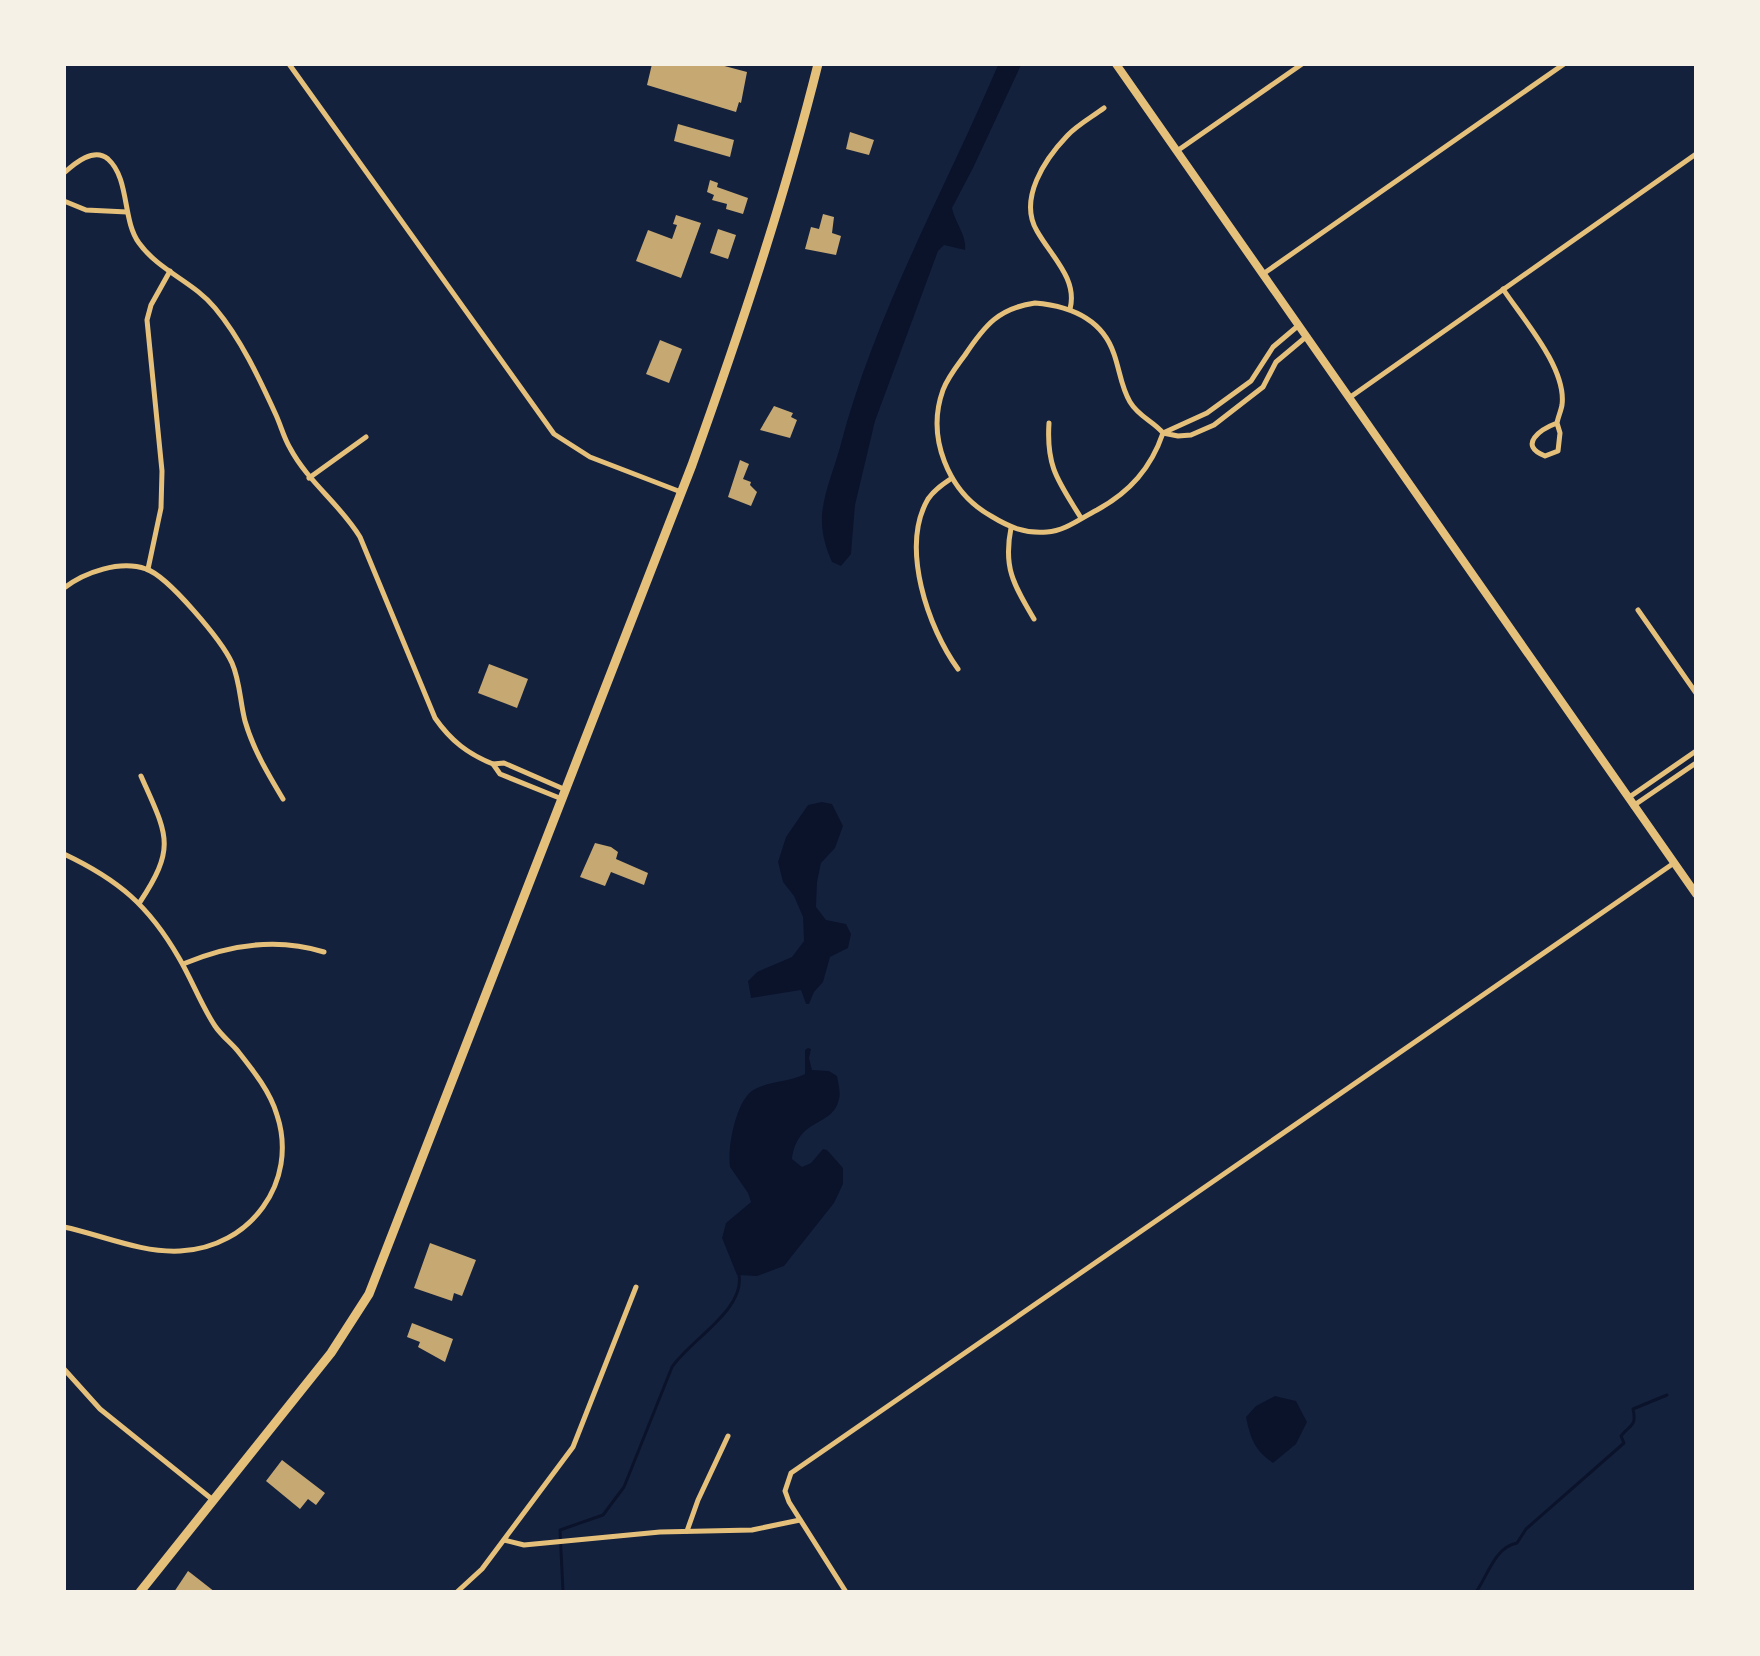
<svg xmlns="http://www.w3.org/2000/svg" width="1760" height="1656" viewBox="0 0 1760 1656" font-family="'Public Sans',sans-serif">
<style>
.water{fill:#0b132b}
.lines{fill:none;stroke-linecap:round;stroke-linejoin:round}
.stream{stroke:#0b132b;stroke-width:3}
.building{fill:#c6a872}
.minor{stroke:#e5c07b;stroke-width:5}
.secondary{stroke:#e5c07b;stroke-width:8}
.primary{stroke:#e5c07b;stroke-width:9}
</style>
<rect width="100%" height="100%" fill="#14213d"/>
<!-- water -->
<g class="water">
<path d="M998,65h23l-48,103 -21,40c3,15 15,27 13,42l-21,-5 -6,6 -63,170 -20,84 -4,49 -10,12 -9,-4c-7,-16 -11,-30 -10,-48 2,-22 12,-45 18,-67 35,-134 104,-255 158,-382z"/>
<polygon points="822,802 832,804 843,826 835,848 821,863 817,882 816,907 826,920 846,924 851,934 848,948 830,957 823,982 814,992 809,1004 806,1004 801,990 751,998 748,981 757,972 792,957 804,941 803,917 794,896 783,882 778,862 786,837 808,805"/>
<path d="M808,1048l3,1 -2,9 3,12 17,1 8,5c1,6 4,17 2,23 -6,29 -41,17 -47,60l10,8 9,-4 12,-14 4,1 16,18v16l-9,19 -50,63 -27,10 -20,-1 -15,-37 4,-15 25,-21 -3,-9 -18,-26c-3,-19 6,-69 25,-78 15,-8 34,-7 50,-15v-24z"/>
<path d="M1275,1396l21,5 11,21 -11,22 -23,19c-18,-12 -23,-25 -27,-46l10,-11z"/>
</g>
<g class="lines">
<!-- stream -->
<g class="stream">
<path d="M563,1592l-3,-62 43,-15 21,-28 48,-120c18,-27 73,-57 67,-92"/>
<path d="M1476,1592c12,-17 19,-45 41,-49l9,-14 98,-86 -3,-7c9,-12 16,-9 12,-27l34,-14"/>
</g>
</g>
<!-- building -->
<g class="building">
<polygon points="652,64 717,64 747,72 741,103 739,102 736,112 647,85"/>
<polygon points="678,124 734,140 730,157 674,141"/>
<polygon points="850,132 874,140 869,155 846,149"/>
<polygon points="710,180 718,183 717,187 748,198 743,214 726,209 727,204 712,200 714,195 707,192"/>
<polygon points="823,214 834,217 832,233 841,236 836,255 805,249 811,227 819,229"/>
<polygon points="676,215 701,223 681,278 636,261 648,230 672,239 677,225 673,224"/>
<polygon points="718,229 736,235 728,259 710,253"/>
<polygon points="660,340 682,349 669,383 646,374"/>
<polygon points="774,406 793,413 791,417 797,420 790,438 760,430"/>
<polygon points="740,460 749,464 743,479 751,482 750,485 757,492 751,506 728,497"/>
<polygon points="489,664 528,679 517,708 478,693"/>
<polygon points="595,843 611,847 618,852 616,859 648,873 644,885 611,872 605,886 580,877"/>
<polygon points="430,1243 476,1260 462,1296 454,1293 452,1301 414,1288"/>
<polygon points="412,1323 453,1339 445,1362 418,1347 420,1342 407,1337"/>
<polygon points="282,1460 325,1493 316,1505 308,1499 300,1509 266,1481"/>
<polygon points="188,1571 192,1574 215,1592 174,1592"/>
</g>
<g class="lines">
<!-- minor -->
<g class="minor">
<polyline points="289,64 554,434 590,457 681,492"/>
<polyline points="1177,151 1302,64"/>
<path d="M64,173c11,-10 30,-26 44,-14 22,20 14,61 31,84 20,28 55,39 76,65 26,31 44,70 61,107 5,11 8,23 14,33 18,34 50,56 70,89l75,181c16,23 33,36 58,46"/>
<polyline points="64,201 86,210 127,212"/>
<polyline points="1263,274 1564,64"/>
<path d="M1503,289c19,29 64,79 59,116 -1,6 -4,12 -5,18 -16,6 -40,22 -12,33l13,-5 2,-18 -3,-10"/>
<path d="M1035,303c35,3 67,15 79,51 6,17 7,33 16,48 9,15 23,19 33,31 -12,35 -33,59 -66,77 -16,8 -32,21 -50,22 -22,2 -38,-5 -56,-16 -43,-24 -65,-79 -48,-126 5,-13 14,-24 22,-35 20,-30 34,-47 70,-52z"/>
<path d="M1070,309c8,-30 -19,-53 -33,-78 -19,-32 8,-72 30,-95 10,-11 25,-19 37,-28"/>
<polyline points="1299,325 1273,347 1251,381 1207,413 1163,433 1178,436 1191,435 1214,425 1263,387 1276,362 1307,336"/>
<polyline points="1349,398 1696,154"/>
<path d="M1049,423c-3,45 10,59 32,95"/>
<polyline points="309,478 366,437"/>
<path d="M952,478c-9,6 -18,12 -24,21 -28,48 0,129 30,170"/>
<path d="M1011,528c-8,40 3,57 23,91"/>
<polyline points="148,569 161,508 162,471 147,320 151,305 170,271"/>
<path d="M64,588c21,-16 56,-28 82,-19 22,7 76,72 86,94 8,18 8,39 13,58 8,28 23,53 38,78"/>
<polyline points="1638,610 1696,693"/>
<polyline points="1628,798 1696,751"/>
<polyline points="562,799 500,774 493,764 504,763 566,790"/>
<polyline points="1633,806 1696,763"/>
<path d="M64,854c55,26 85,52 115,104 13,22 22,47 36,68 6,9 15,16 22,24 15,19 33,41 40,65 22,67 -27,133 -97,136 -39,2 -78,-16 -116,-24"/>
<path d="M140,902c37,-56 27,-67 1,-126"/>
<path d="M183,964c45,-19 93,-27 141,-12"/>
<polyline points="64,1369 100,1409 213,1500"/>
<polyline points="687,1531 698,1500 728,1436"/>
<polyline points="504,1540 524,1545 660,1532 752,1530 800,1520"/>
<polyline points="457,1592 482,1569 573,1447 636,1287"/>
<polyline points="846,1592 789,1502 785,1491 791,1473 1674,863"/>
</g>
<!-- secondary -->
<polyline class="secondary" points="1116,64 1696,894"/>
<!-- primary -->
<path class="primary" d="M140,1592l191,-239 38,-59 323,-829c47,-131 92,-265 126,-401"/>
</g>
<!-- border -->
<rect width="1760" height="1656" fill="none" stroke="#f6f1e7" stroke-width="132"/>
</svg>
